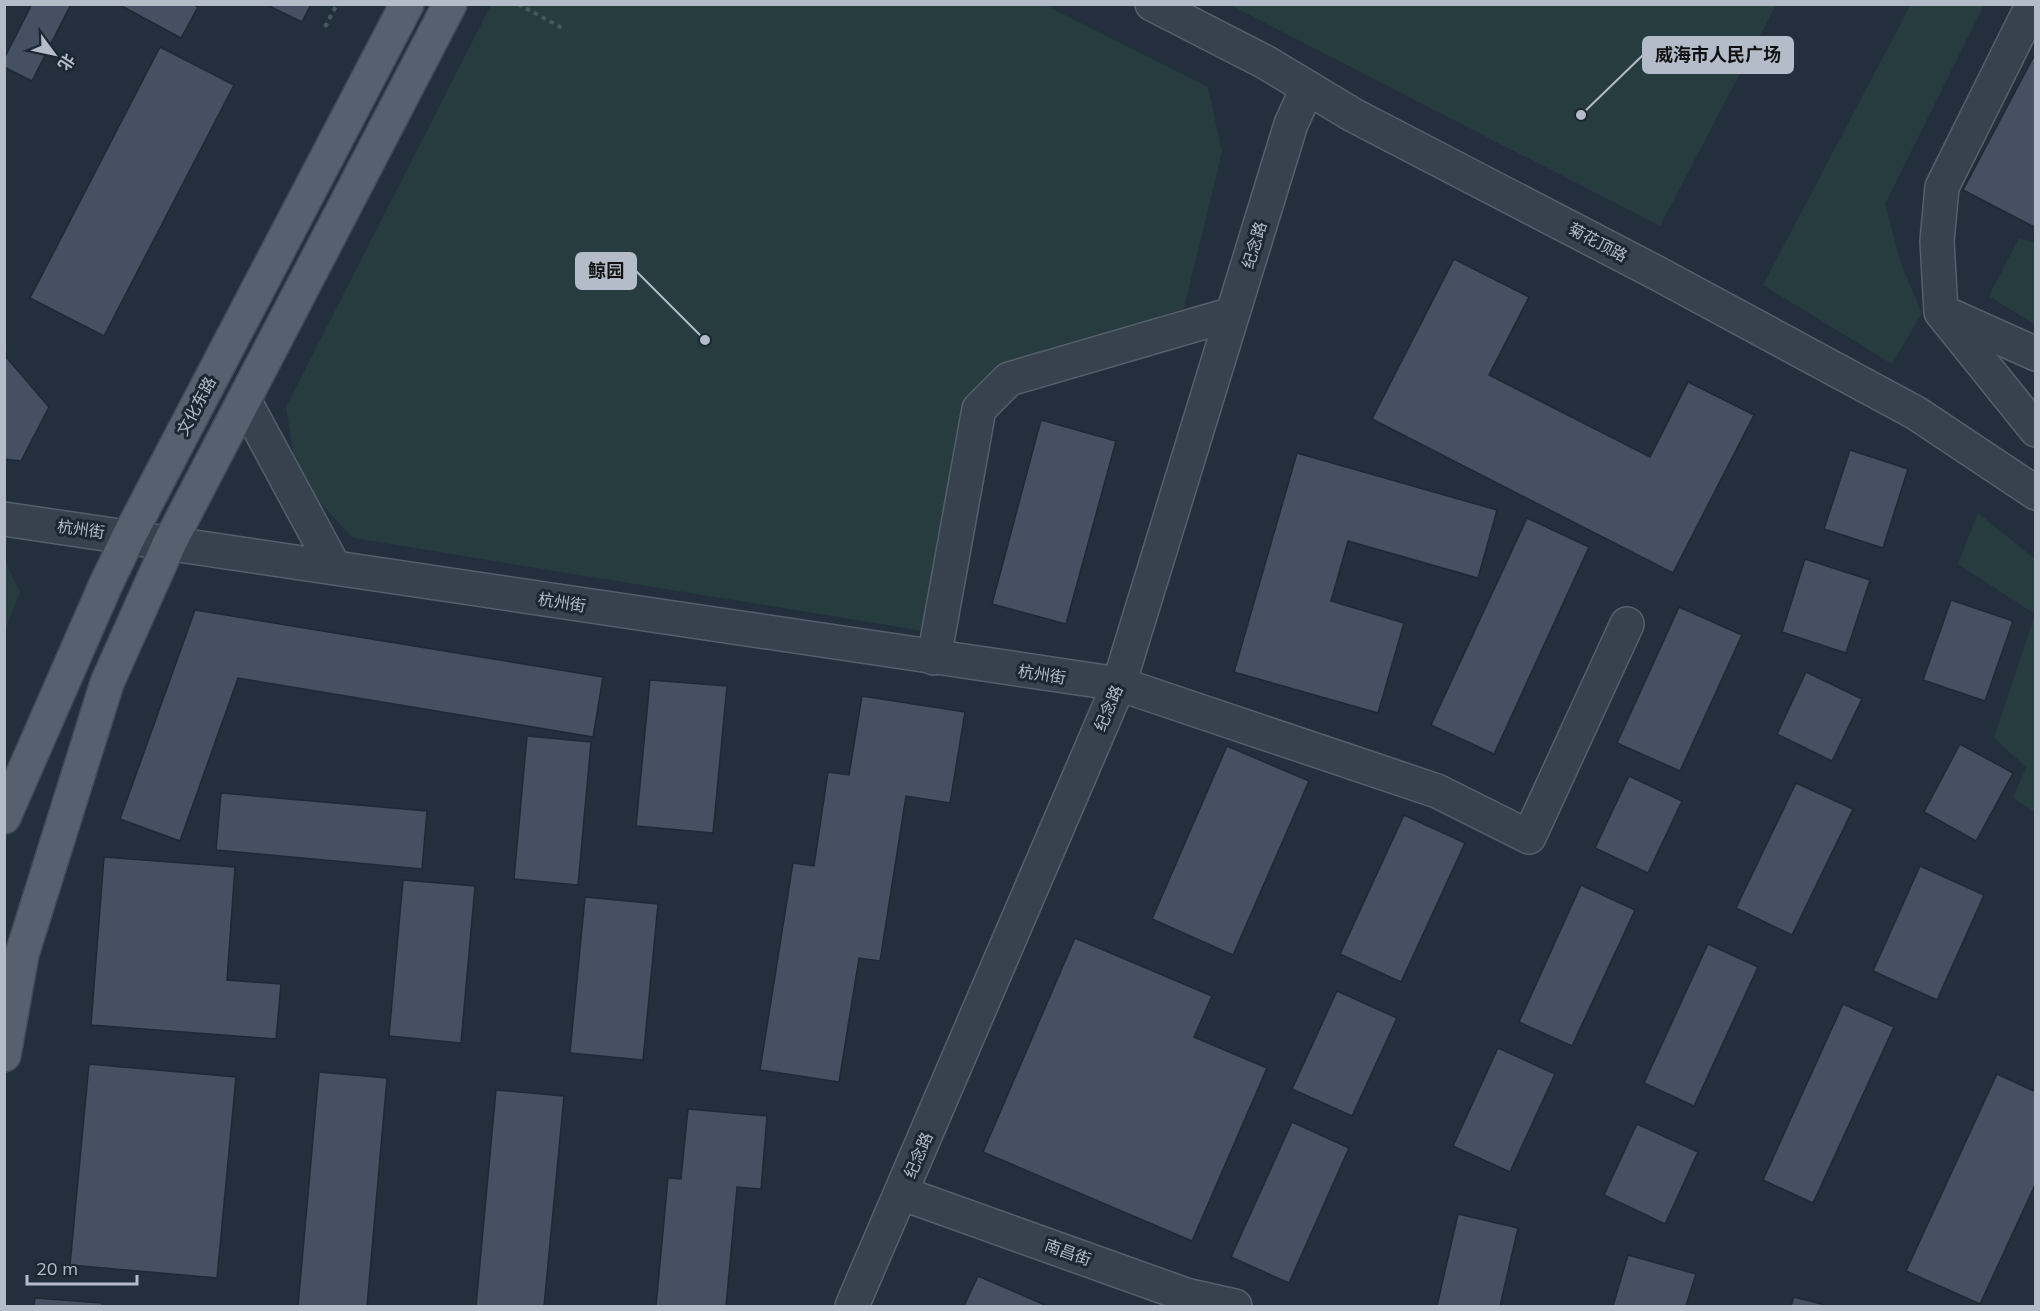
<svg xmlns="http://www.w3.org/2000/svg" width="2040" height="1311" viewBox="0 0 2040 1311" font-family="Mulish,'Noto Sans SC',sans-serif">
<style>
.green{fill:#263c3f}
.building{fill:#455162;stroke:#1f2835;stroke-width:1.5}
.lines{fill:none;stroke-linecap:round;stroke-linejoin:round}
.minor-casing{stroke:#565f6c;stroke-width:36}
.major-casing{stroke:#414a57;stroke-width:36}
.path{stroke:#44595c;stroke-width:4;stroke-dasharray:4.5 4.5;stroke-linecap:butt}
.minor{stroke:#38414e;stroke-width:33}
.major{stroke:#56606e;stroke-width:33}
.labels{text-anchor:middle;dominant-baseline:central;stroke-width:6;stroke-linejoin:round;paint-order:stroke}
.street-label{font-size:16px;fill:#b4bcc9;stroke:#1d2633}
.leader{fill:none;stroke:#b4bcc9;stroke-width:2}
.callout-dot{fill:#b4bcc9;stroke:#1d2633;stroke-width:2}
.callout{fill:#b4bcc9;stroke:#b4bcc9;stroke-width:2}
.callout-label{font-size:18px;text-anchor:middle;font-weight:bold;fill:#111}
</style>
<rect width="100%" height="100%" fill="#242f3e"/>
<!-- green -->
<g class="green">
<polygon points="1911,4 1984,5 1885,204 1901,264 1922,313 1892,364 1763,285"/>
<polygon points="491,5 1045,5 1208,87 1222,152 1184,308 996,372 968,394 924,631 353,538 297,477 286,407"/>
<polygon points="1230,5 1776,5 1660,226"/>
<polygon points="2019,238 2035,243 2035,325 1989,296"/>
<polygon points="1978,513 2035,559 2035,812 2013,798 2026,767 1994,738 2035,614 1958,564"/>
<polygon points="4,559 20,592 5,630 4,630"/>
</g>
<!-- building -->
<g class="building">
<polygon points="32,4 71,4 32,81 4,67 4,59"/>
<polygon points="118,4 192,4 198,7 181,38"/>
<polygon points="265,4 311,4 302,22"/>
<polygon points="160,47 234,85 104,336 30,298"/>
<polygon points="2036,52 2036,228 1963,190"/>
<polygon points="1454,259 1529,297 1489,375 1650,457 1688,382 1754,415 1673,573 1372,419"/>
<polygon points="4,321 6,357 49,407 21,461 4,459"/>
<polygon points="1041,420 1116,441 1066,624 992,604"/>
<polygon points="1850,450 1908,469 1883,548 1824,529"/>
<polygon points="1297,453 1497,510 1478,578 1348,541 1331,601 1404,623 1378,713 1234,672"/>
<polygon points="1527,518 1589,547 1494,754 1431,725"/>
<polygon points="1805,559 1870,580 1846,653 1782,632"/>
<polygon points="1951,600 2013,621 1985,701 1923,680"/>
<polygon points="1679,607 1742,635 1680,771 1617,743"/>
<polygon points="195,610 603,677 593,737 238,678 180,841 120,819"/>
<polygon points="1806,672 1862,699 1832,761 1777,734"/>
<polygon points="650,680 727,686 713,833 636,826"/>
<polygon points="862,696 965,712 950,803 906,796 880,961 859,958 839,1082 760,1070 793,863 814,866 828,772 849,775"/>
<polygon points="527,736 591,742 578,885 514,879"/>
<polygon points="1960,744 2013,773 1976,841 1924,812"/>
<polygon points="1227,746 1309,781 1233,955 1152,919"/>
<polygon points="1629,776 1682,801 1648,873 1595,848"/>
<polygon points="1796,783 1853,809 1792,935 1736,908"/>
<polygon points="221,793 427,811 422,869 216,850"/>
<polygon points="1404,815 1465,843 1401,982 1340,954"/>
<polygon points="104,857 235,867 227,980 281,984 276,1039 91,1025"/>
<polygon points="1920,866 1984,895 1937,1000 1873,971"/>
<polygon points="403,880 475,886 461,1043 389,1036"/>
<polygon points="1581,885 1635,910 1572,1046 1519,1022"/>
<polygon points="585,897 658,904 643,1060 570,1053"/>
<polygon points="1075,938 1212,996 1194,1037 1267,1068 1192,1241 983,1152"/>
<polygon points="1708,944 1758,967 1694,1106 1644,1083"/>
<polygon points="1337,991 1397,1018 1352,1116 1292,1089"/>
<polygon points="1843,1004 1894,1027 1813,1203 1763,1180"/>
<polygon points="1498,1048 1555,1074 1510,1172 1453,1146"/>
<polygon points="89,1064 236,1077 217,1278 70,1265"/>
<polygon points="319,1072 387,1078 367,1306 298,1306"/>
<polygon points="1997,1074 2036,1092 2036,1183 1980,1304 1906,1271"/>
<polygon points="496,1090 564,1096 544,1306 476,1306"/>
<polygon points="688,1109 767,1116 761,1189 737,1187 726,1306 656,1306 668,1178 681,1179"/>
<polygon points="1292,1122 1349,1148 1289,1283 1231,1257"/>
<polygon points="1637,1124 1698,1152 1665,1224 1604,1195"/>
<polygon points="1458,1214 1518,1228 1500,1306 1437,1306"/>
<polygon points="1628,1255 1696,1274 1686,1306 1613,1306"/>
<polygon points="978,1276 1047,1306 964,1306"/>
<polygon points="1794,1297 1829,1306 1791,1306"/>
<polygon points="35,1298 102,1303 102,1306 34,1306"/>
</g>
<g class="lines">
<!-- minor casing -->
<g class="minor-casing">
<g id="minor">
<polyline points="1152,4 1265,62 1353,115 1655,272 1916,413 2036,493"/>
<polyline points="2033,4 1942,187 1937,241 1941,312 2036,430"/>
<polyline points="1947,314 2036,354"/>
<polyline points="244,400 334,567"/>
<polyline points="4,519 1119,684 1437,791 1529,837 1627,624"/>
<polyline points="934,658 979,409 1009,379 1232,314"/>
<polyline points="901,1193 1186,1295 1235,1306"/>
<polyline points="852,1306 1119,684 1291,124 1307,89"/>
</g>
</g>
<!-- major casing -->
<g class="major-casing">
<g id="major">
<polyline points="4,817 106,584 129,536 407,4"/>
<polyline points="4,1055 22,954 107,683 170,542 450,4"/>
</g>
</g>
<!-- path -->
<g class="path">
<polyline points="518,4 564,29"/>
<polyline points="325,27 337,4"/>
</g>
<!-- minor -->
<use href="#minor" class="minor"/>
<!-- major -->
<use href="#major" class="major"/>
</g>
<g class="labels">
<!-- street labels -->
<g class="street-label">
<text transform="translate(1598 242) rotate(28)">菊花顶路</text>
<text transform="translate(1254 245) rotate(-73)">纪念路</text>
<text transform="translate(196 406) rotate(-62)">文化东路</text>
<text transform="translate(81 529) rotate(8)">杭州街</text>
<text transform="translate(562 602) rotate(9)">杭州街</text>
<text transform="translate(1042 674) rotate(9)">杭州街</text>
<text transform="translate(1108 708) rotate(-67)">纪念路</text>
<text transform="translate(918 1155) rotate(-67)">纪念路</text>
<text transform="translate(1068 1252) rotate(20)">南昌街</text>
</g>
</g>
<!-- callouts -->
<path class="leader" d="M1581 115L1643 55M705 340L636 271"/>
<g class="callout-dot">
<circle cx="1581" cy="115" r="6"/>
<circle cx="705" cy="340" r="6"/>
</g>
<g class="callout">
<rect x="1643" y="37" width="150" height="36" rx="6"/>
<rect x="576" y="253" width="60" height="36" rx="6"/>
</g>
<g class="callout-label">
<text x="1718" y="61">威海市人民广场</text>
<text x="606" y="277">鲸园</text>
</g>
<!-- border -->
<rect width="2040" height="1311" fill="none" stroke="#b4bcc9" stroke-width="12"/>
<!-- north arrow -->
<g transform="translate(54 54) rotate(123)" stroke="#1d2633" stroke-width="4.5" paint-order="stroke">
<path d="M0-4.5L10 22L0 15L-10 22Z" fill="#b4bcc9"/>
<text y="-9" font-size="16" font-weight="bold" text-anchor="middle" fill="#b4bcc9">北</text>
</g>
<!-- scale -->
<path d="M27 1275v9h110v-9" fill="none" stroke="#b4bcc9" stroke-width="3"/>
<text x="36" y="1275" font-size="18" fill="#b4bcc9" stroke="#1d2633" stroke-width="4.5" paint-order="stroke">20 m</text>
</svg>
